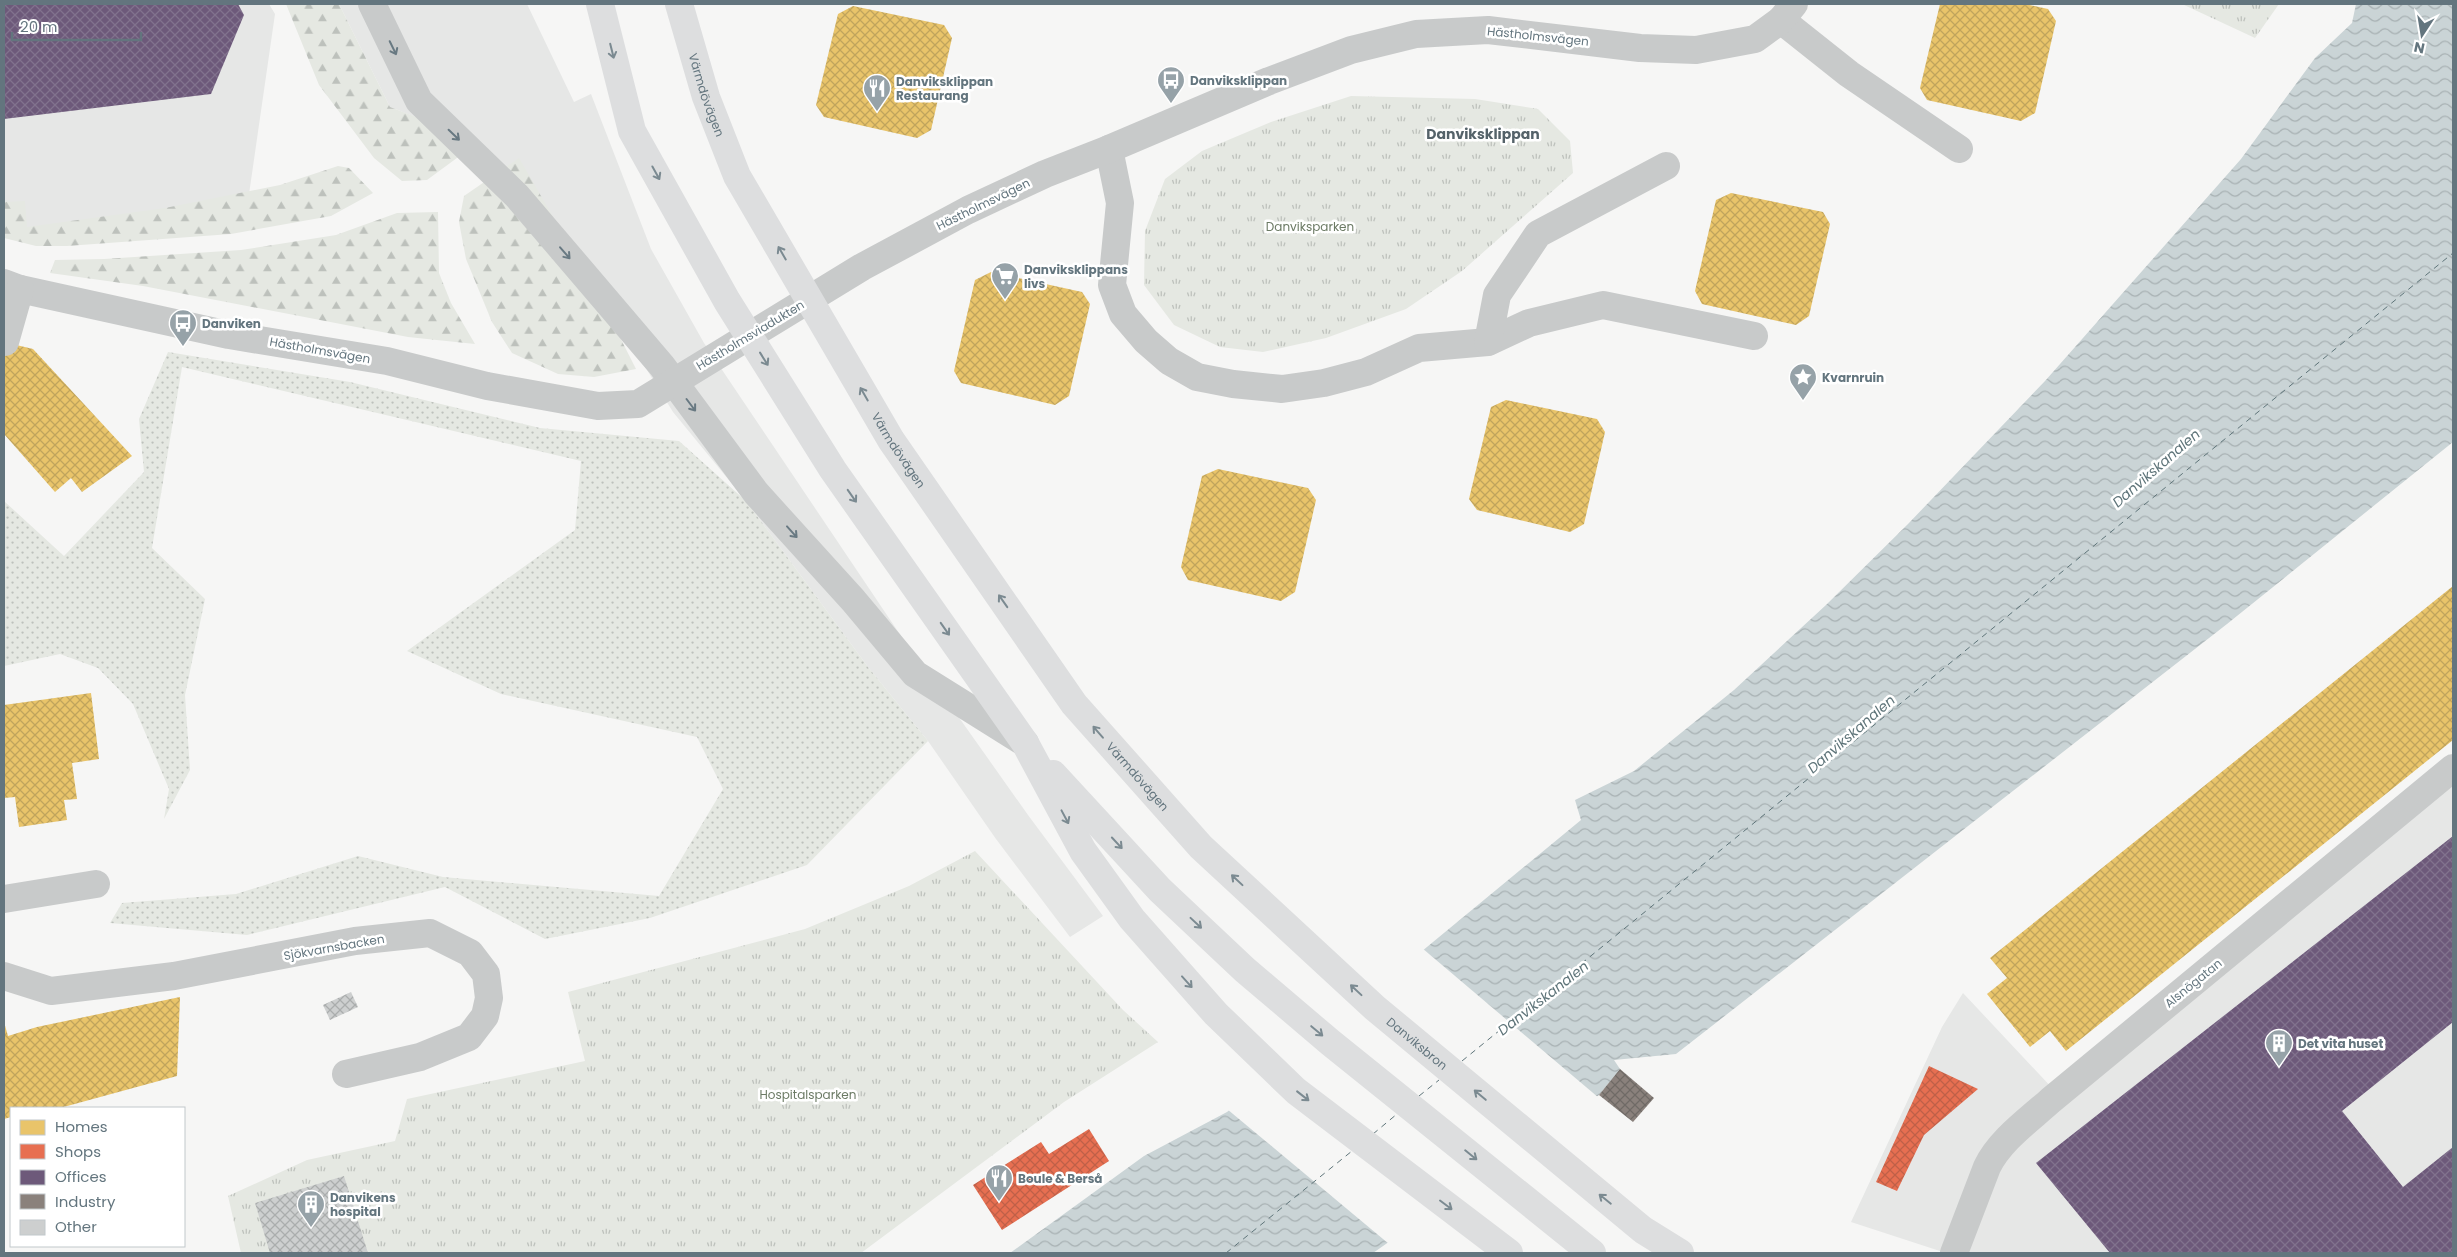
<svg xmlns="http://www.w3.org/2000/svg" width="2457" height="1257" viewBox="0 0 2457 1257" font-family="Poppins,sans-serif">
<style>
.built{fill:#e6e7e6}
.grass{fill:url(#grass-dots)}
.forest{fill:url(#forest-firs)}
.park{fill:url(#park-tufts)}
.water{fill:url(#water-waves)}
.pier{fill:#f6f6f5}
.homes{fill:url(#homes-cross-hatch)}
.shops{fill:url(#shops-cross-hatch)}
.offices{fill:url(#offices-cross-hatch)}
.industry{fill:url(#industry-cross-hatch)}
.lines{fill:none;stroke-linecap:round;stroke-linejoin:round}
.ferry{stroke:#5e7479;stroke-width:1;stroke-dasharray:6 5;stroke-linecap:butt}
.building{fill:url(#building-cross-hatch)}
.minor{stroke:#c8caca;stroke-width:28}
.major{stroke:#dddedf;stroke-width:28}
.oneway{stroke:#687982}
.oneway2{stroke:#7b8a91}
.labels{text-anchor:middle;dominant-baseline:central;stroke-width:5;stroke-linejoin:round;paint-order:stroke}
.street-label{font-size:12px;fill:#63757e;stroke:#fff}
.poi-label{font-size:12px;font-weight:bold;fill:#63757e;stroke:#fff;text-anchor:start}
.park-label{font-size:12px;fill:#6c7b65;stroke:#fff}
.neighbourhood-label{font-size:14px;font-weight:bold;fill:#546269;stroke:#fff}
.water-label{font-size:14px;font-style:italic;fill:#5e7479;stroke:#fff}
</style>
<defs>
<pattern id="grass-dots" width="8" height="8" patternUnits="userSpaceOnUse" patternTransform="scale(1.25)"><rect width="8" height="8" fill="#e5e8e2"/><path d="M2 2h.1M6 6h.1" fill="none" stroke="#bdc1bc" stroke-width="1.8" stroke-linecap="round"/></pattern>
<pattern id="forest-firs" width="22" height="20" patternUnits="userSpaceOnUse" patternTransform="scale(1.25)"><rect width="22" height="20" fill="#e5e8e2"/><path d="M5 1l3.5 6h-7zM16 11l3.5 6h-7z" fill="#bdc1bc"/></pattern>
<pattern id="park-tufts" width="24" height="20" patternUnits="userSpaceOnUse" patternTransform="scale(1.25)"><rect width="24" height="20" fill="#e5e8e2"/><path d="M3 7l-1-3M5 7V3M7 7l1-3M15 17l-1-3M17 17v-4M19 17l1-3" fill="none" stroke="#bdc1bc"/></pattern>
<pattern id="water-waves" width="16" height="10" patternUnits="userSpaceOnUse" patternTransform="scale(1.25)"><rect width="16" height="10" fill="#cad4d6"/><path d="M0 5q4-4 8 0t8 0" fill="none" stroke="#a8b1b3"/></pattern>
<pattern id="homes-cross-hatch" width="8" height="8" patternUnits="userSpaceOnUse" patternTransform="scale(1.25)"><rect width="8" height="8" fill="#e9c46a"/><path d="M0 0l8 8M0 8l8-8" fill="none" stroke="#c0a45c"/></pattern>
<pattern id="shops-cross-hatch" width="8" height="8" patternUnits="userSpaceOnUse" patternTransform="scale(1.25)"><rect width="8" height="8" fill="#e76f51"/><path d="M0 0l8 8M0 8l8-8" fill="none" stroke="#bf6048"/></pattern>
<pattern id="offices-cross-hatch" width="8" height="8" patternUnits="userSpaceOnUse" patternTransform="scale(1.25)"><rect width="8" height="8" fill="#6d597a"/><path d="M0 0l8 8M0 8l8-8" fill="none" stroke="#81728d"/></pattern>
<pattern id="industry-cross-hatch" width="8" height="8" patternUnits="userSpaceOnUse" patternTransform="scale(1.25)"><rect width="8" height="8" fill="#8a817c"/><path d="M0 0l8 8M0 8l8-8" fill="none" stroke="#6f6a66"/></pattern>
<pattern id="building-cross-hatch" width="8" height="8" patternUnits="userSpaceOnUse" patternTransform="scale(1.25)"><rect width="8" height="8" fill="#cdcfcf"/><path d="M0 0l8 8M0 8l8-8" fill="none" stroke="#aaadad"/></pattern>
</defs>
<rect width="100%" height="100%" fill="#f6f6f5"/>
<!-- built -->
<g class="built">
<polygon points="4,4 269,4 275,14 247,208 4,233"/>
<polygon points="339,4 527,4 574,102 591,94 651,249 704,343 897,630 1028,815 1103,916 1070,937 996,839 928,741 868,667 746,501 673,412 629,341 464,136 390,107"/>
<polygon points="2453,767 2453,1253 1946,1253 1851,1222 1942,1027 1963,993 2054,1090"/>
</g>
<!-- grass -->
<polygon class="grass" points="168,352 350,382 540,428 679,441 746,501 868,667 928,741 807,865 650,918 545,939 445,887 247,935 110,923 122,903 236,894 358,856 443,877 659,896 723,789 697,737 501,694 407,651 575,530 581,461 182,367 152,548 205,599 185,695 190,770 164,819 169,789 133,704 98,668 60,654 4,666 4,501 64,556 144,472 139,419"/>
<!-- forest -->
<g class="forest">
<polygon points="286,4 339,4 390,107 464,135 461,155 427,180 402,181 374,158 319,85"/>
<polygon points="519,158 600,298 636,369 594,377 558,374 512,353 492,322 466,259 459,222 464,196"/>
<polygon points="338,166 349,168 373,193 331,216 231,234 67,246 36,246 4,238 4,202 25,201 27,227 165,208 280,185"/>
<polygon points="438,212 439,273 451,303 475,344 408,337 143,286 50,273 55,260 104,259 241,250 336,235 397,213"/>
</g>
<!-- park -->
<g class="park">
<polygon points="2182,4 2279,4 2255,38"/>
<polygon points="1351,96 1475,99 1538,109 1570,141 1573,173 1462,271 1406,309 1326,338 1263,352 1220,347 1174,325 1144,285 1145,231 1165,179 1202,151 1271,122"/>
<polygon points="975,851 1123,1010 1158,1042 1064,1102 861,1253 241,1253 228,1196 307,1160 395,1141 407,1099 585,1061 568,992 805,929 909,886"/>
</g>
<!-- water -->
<polygon class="water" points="2356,4 2453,4 2453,442 2227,624 1676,1054 1614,1060 1620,1069 1599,1095 1373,1253 1010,1253 1144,1156 1227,1112 1581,820 1575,800 1634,771 1734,690 1826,605 1908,524 2045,381 2241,159 2315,58 2352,23"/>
<!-- pier -->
<polygon class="pier" points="1422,948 1599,1098 1389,1244 1227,1109"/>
<!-- homes -->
<g class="homes">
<polygon points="1940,4 2025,4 2048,9 2056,21 2035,113 2021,121 1927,100 1920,88"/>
<polygon points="853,6 944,25 952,38 931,130 917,138 824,117 816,105 838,14"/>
<polygon points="1731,193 1823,212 1830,224 1809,316 1796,325 1702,304 1695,291 1716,200"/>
<polygon points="991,272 1082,292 1090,304 1069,396 1055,405 961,383 954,371 975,280"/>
<polygon points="4,342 33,349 132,456 82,492 71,478 55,492 4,434"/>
<polygon points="1506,400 1597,419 1605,432 1584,524 1570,532 1477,510 1469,499 1491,407"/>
<polygon points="1218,469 1308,488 1316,500 1295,592 1281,601 1188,580 1181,567 1202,476"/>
<polygon points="2453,586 2453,740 2066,1051 2050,1031 2030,1047 1987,994 2007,978 1990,958"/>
<polygon points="91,693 99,759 72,763 77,799 64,800 67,820 19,827 15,797 4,798 4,705"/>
<polygon points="180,997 177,1076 60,1108 11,1108 11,1117 4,1119 4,1022 8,1036 37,1027"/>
</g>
<!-- shops -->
<g class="shops">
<polygon points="1929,1066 1978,1089 1924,1135 1897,1191 1876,1182"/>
<polygon points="1089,1129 1109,1161 1002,1230 973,1185 1041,1142 1049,1154"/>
</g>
<!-- offices -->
<g class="offices">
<polygon points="4,4 238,4 244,15 211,94 4,119"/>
<polygon points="2453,836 2453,1022 2342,1111 2403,1187 2453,1147 2453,1253 2110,1253 2036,1163"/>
</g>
<!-- industry -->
<polygon class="industry" points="1620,1069 1654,1098 1633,1122 1599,1095"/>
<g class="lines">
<!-- ferry -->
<g class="ferry">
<polyline points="1462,1061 2453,253"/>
<polyline points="1419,1096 1439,1080"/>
<polyline points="1373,1134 1397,1114"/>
<polyline points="1226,1253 1352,1151"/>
</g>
</g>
<!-- building -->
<g class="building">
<polygon points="351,992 358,1007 330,1020 323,1005"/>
<polygon points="344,1176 368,1253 270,1253 255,1203"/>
</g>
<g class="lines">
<!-- minor -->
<g class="minor">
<polyline points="372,4 419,101 517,196 662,366 756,493 853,600 915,674 1025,743"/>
<polyline points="1781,20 1849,74 1959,149"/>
<polyline points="1109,149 1120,203 1112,285 1123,314 1146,341 1169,361 1197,377 1233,384 1282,389 1324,383 1366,372 1419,348 1488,342 1529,323 1603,305 1754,336"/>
<polyline points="4,283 20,289 229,335 387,361 487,386 598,406 638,404 862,267 968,210 1045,174 1109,149 1269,81 1351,50 1416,34 1488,30 1640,48 1696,50 1755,39 1781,20 1794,4"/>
<polyline points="5,342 20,289"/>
<polyline points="1488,342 1497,295 1538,234 1666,166"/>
<polyline points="4,899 96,884"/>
<polyline points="4,976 51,991 174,976 355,941 430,933 470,953 486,974 489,998 485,1016 469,1037 420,1057 346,1074"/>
<path d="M1954,1253l33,-86c13,-27 42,-47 64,-67l402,-332"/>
</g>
<!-- major -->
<g class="major">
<polyline points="600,4 632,131 727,301 833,470 1025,743 1083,851 1132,919 1216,1014 1296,1091 1509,1253"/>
<path id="s1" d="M679,4l27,93 31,79 154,264 183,264 127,143 174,161 268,222 37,23"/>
<polyline points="1053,774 1160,890 1245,970 1331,1043 1592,1253"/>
</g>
</g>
<!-- one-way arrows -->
<defs><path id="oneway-shaft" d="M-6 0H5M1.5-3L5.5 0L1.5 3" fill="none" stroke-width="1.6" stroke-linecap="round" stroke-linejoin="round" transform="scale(1.25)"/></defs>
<g class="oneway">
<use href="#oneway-shaft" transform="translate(393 48) rotate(64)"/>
<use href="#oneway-shaft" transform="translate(454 135) rotate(44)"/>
<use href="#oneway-shaft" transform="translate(565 253) rotate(49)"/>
<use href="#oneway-shaft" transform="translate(691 405) rotate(53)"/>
<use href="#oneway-shaft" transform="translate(792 532) rotate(48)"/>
</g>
<g class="oneway2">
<use href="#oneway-shaft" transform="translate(612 51) rotate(76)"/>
<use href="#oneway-shaft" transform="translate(656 173) rotate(61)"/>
<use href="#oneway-shaft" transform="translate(782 253) rotate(-120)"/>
<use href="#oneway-shaft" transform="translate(764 359) rotate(58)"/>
<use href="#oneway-shaft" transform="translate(864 394) rotate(-120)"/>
<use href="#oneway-shaft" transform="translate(852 496) rotate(55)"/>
<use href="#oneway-shaft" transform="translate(1003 601) rotate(-125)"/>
<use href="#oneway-shaft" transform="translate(945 629) rotate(55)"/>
<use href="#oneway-shaft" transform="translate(1098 732) rotate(-131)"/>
<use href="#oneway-shaft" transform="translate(1065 817) rotate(62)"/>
<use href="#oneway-shaft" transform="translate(1117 843) rotate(47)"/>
<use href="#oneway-shaft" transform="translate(1237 880) rotate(-137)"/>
<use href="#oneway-shaft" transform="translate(1196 923) rotate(43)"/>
<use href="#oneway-shaft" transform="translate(1187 982) rotate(48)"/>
<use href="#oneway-shaft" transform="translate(1356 990) rotate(-137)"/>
<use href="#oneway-shaft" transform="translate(1317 1031) rotate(40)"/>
<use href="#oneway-shaft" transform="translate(1480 1095) rotate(-140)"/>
<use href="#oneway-shaft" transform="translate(1303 1096) rotate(38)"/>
<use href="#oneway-shaft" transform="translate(1471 1155) rotate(39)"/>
<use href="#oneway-shaft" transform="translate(1605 1199) rotate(-141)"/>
<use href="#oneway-shaft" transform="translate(1446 1205) rotate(37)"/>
</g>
<!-- icons -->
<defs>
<g id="bus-pin" transform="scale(1.4375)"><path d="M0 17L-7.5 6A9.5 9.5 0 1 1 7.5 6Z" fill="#96a2a8" stroke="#fff"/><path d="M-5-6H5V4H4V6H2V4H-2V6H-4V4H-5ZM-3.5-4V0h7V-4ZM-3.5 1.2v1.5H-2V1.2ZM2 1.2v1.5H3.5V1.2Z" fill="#fff"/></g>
<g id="restaurant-pin" transform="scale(1.4375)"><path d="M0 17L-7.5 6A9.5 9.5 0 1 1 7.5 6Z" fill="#96a2a8" stroke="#fff"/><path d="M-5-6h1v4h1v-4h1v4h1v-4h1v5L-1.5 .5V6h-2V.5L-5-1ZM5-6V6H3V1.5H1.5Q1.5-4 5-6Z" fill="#fff"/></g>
<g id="supermarket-pin" transform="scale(1.4375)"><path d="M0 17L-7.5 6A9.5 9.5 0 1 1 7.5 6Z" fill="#96a2a8" stroke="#fff"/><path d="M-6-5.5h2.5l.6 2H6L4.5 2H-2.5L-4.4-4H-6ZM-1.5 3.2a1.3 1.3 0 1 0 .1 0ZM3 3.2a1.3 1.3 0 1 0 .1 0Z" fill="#fff"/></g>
<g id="sight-pin" transform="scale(1.4375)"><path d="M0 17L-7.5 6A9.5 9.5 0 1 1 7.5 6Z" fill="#96a2a8" stroke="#fff"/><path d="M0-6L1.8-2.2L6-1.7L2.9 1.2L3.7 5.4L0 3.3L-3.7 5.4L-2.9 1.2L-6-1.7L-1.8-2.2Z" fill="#fff"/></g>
<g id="building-pin" transform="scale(1.4375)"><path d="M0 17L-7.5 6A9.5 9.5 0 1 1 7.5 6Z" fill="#96a2a8" stroke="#fff"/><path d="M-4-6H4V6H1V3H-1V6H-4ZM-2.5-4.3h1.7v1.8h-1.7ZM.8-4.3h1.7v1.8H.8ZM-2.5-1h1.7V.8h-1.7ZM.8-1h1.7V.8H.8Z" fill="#fff"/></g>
</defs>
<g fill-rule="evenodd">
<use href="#bus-pin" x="1171" y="80"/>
<use href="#restaurant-pin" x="877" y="88"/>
<use href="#supermarket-pin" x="1005" y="276"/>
<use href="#bus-pin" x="183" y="323"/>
<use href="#sight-pin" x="1803" y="377"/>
<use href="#building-pin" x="2279" y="1043"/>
<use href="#restaurant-pin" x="999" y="1178"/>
<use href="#building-pin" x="311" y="1204"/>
</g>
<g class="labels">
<!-- street labels -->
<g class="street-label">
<text transform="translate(1538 36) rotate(6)">Hästholmsvägen</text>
<text stroke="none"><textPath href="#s1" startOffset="95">Värmdövägen</textPath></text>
<text transform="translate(983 204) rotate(-26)">Hästholmsvägen</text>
<text transform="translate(750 335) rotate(-31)">Hästholmsviadukten</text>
<text transform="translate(320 350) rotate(10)">Hästholmsvägen</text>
<text stroke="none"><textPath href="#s1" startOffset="500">Värmdövägen</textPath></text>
<text stroke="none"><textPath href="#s1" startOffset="905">Värmdövägen</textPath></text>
<text transform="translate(334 947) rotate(-10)">Sjökvarnsbacken</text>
<text transform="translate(2193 983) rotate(-39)">Alsnögatan</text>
<text stroke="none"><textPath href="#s1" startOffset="1292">Danviksbron</textPath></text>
</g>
<!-- poi labels -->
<g class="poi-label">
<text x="1190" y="80">Danviksklippan</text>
<text x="896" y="81">Danviksklippan<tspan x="896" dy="14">Restaurang</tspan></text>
<text x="1024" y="269">Danviksklippans<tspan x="1024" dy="14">livs</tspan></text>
<text x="202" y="323">Danviken</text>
<text x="1822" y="377">Kvarnruin</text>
<text x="2298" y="1043">Det vita huset</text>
<text x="1018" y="1178">Boule &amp; Berså</text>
<text x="330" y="1197">Danvikens<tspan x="330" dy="14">hospital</tspan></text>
</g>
<!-- park labels -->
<g class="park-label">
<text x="1310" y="226">Danviksparken</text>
<text x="808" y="1094">Hospitalsparken</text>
</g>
<!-- neighbourhood labels -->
<g class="neighbourhood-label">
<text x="1483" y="134">Danviksklippan</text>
</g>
<!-- water labels -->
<g class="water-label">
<text transform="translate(2156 468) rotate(-41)">Danvikskanalen</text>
<text transform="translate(1851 734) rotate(-41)">Danvikskanalen</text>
<text transform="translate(1543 998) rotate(-38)">Danvikskanalen</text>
</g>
</g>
<!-- border -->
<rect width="2457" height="1257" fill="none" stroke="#63757e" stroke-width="10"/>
<!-- legend -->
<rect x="10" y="1107" width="175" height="140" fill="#ffffff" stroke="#c1c8cb"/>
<rect x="20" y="1120" width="25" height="15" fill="#e9c46a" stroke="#c1c8cb"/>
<text x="55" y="1132" font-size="15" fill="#63757e">Homes</text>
<rect x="20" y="1144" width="25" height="15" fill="#e76f51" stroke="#c1c8cb"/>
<text x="55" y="1157" font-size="15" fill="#63757e">Shops</text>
<rect x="20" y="1170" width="25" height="15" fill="#6d597a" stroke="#c1c8cb"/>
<text x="55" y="1182" font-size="15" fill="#63757e">Offices</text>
<rect x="20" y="1194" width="25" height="15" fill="#8a817c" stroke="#c1c8cb"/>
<text x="55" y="1207" font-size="15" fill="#63757e">Industry</text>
<rect x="20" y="1220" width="25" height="15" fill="#cdcfcf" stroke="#c1c8cb"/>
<text x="55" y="1232" font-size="15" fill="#63757e">Other</text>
<!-- north arrow -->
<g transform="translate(2422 35) rotate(192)" stroke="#ffffff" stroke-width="4" paint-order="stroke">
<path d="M0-4L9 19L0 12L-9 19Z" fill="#63757e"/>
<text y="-8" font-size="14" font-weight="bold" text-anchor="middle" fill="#63757e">N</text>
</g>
<!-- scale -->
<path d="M12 32v8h129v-8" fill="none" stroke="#63757e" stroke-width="2.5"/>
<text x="20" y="32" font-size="15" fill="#63757e" stroke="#ffffff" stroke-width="4" paint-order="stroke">20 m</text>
</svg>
